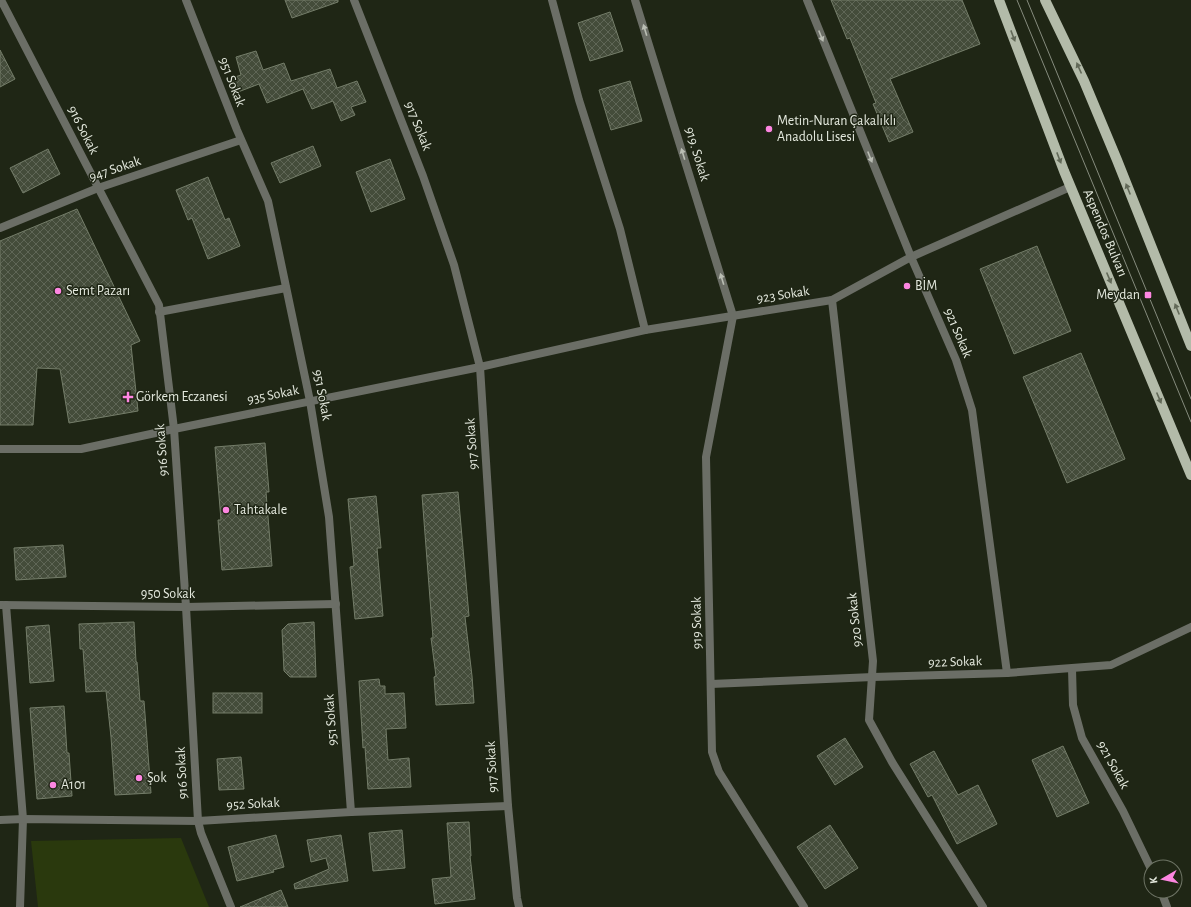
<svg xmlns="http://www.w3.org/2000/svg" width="1191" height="907" viewBox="0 0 1191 907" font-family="'Alegreya Sans',sans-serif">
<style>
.green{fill:#2a390d}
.building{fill:url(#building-cross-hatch);stroke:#747d69}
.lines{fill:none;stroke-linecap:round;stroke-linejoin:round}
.street{stroke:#6b6e66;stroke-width:8}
.primary{stroke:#b3bba9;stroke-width:10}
.tram{stroke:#868c7e;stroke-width:1}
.oneway{fill:#babeb4}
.oneway2{fill:#626958}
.poi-dot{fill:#fd86e1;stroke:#1f2615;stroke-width:1.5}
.labels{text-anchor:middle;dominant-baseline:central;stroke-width:3;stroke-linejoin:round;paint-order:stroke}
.street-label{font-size:14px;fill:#e4e9de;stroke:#1f2615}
.poi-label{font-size:14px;fill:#e4e9de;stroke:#1f2615;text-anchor:start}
</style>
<defs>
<pattern id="building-cross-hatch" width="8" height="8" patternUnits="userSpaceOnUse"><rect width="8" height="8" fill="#444c3a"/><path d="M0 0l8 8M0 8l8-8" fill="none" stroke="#5f6656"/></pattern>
</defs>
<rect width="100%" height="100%" fill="#1f2615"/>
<!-- green -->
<polygon class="green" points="181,838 209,907 38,907 31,841"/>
<!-- building -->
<g class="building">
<polygon points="285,0 338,0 338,2 292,18"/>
<polygon points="831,0 962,0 980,44 890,79 913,132 889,142 873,104 876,103 850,38 847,39"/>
<polygon points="610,12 623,51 590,61 578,23"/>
<polygon points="0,50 15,79 0,87"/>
<polygon points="256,51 263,70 284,63 291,81 330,69 337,88 357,81 366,102 351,107 355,115 341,121 333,101 312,109 303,89 267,103 259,84 238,92 232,78 241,75 236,57"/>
<polygon points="630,81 642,121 611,130 599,90"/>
<polygon points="313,146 321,166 280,183 271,163"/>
<polygon points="48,149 60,174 23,193 10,168"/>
<polygon points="390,159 405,199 371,212 356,172"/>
<polygon points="208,177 225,220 229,218 240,246 208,259 192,218 188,220 176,190"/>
<polygon points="77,209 140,341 131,345 138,411 69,423 60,369 37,368 33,425 0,425 0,241"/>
<polygon points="1037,246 1071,331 1014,354 980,269"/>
<polygon points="1081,353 1125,459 1067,483 1023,377"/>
<polygon points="265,443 269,492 266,492 272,566 222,570 218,520 221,520 215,447"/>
<polygon points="458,492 469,616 465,617 472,676 474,703 436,705 434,677 436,676 431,638 433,638 422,495"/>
<polygon points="376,496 381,548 377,548 383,616 355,619 350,567 354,566 348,499"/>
<polygon points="63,545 66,577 16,580 14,548"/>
<polygon points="134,622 136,662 137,662 140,701 144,701 151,793 115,795 111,737 106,691 86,692 83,649 80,649 79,624"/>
<polygon points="314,622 316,677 290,677 284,671 282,630 288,624"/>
<polygon points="49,625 54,681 30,683 26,627"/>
<polygon points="379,679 380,686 385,686 385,694 404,693 406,728 386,729 388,760 409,758 411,787 368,789 365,747 363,748 359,681"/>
<rect x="213" y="693" width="49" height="20"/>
<polygon points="64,706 67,753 69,753 72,796 37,799 30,708"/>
<polygon points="845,738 863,767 835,785 817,756"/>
<polygon points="1063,746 1089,803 1057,817 1032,760"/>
<polygon points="934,751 958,795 978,785 997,824 957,844 932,795 928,797 910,764"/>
<polygon points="241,757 244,789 219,790 217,759"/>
<polygon points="469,822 471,856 470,856 475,899 435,904 432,879 451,877 447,823"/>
<polygon points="830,825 858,868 825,889 797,847"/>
<polygon points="402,830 405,868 373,871 369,833"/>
<polygon points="276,835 284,867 273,870 274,872 237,881 228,847"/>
<polygon points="341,835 348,881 295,889 294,884 329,869 326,858 311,862 307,840"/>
<polygon points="281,890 288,907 240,907"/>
</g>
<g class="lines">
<!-- street -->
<g class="street">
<polyline points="1,0 159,305 174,429 186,607 198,821 201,833 231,907"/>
<polyline points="186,0 237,130 268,201 310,401 329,517 351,812"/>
<polyline points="354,0 423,176 454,265 480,367 508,806 517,898 519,907"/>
<polyline points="552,0 579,100 620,229 645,330"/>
<polyline points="635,0 733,316 706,457 712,752 719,772 804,907"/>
<polyline points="807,0 911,257 956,360 972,410 1007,673"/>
<polyline points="0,228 98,188 241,140"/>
<polyline points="832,300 873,661 869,720 892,762 983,907"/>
<polyline points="159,312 286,288"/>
<polyline points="0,449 81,449 174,429 480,367 645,330 832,300 911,257 1070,187"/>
<polyline points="0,605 186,607 336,604"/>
<polyline points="6,605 23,819 20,907"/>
<polyline points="1072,669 1073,705 1082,738 1123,811 1151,869"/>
<polyline points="711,684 873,677 1007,673 1111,665 1191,627"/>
<polyline points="0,820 23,819 198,821 351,812 508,806"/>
<polyline points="1161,891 1167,907"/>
</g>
<!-- primary -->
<g class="primary">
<polyline points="999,0 1064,171 1191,475"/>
<polyline points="1045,0 1084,81 1117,160 1191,346"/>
</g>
<!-- tram -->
<g class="tram">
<polyline points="1017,0 1191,422"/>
<polyline points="1027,0 1191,399"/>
</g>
</g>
<!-- one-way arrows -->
<defs><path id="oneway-solid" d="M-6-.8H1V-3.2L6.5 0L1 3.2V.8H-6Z"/></defs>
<g class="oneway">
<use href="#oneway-solid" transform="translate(645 30) rotate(-107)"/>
<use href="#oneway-solid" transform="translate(821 36) rotate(68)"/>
<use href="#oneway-solid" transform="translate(683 154) rotate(-107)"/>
<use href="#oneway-solid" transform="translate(870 157) rotate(68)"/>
<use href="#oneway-solid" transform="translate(722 279) rotate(-107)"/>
</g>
<g class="oneway2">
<use href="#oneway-solid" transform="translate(1013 36) rotate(69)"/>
<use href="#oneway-solid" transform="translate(1079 68) rotate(-114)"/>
<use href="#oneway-solid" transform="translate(1059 158) rotate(69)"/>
<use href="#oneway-solid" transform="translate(1128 189) rotate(-112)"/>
<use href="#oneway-solid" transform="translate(1109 278) rotate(67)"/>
<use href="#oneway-solid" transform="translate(1177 309) rotate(-112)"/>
<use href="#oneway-solid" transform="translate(1159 398) rotate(67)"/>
</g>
<!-- markers -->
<g class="poi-dot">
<circle cx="769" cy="129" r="4"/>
<circle cx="907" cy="286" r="4"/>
<circle cx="58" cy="291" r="4"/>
<rect x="1144" y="291" width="8" height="8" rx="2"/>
<path d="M126 391h4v4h4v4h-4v4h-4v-4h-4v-4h4z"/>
<circle cx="226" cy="510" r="4"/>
<circle cx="139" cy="778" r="4"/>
<circle cx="53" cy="785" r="4"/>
</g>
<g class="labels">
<!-- street labels -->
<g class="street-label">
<text transform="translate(232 82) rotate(69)">951 Sokak</text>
<text transform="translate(418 126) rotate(68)">917 Sokak</text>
<text transform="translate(83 130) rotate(63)">916 Sokak</text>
<text transform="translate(697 154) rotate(73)">919. Sokak</text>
<text transform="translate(115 169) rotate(-19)">947 Sokak</text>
<text transform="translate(1105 233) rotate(67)">Aspendos Bulvarı</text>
<text transform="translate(783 295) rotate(-9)">923 Sokak</text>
<text transform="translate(958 333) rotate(67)">921 Sokak</text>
<text transform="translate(273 395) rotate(-11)">935 Sokak</text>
<text transform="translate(322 395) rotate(79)">951 Sokak</text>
<text transform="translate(472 444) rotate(-94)">917 Sokak</text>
<text transform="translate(162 450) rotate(-94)">916 Sokak</text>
<text x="168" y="594">950 Sokak</text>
<text transform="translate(855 620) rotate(-96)">920 Sokak</text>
<text transform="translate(697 623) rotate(-91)">919 Sokak</text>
<text transform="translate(955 662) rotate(-2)">922 Sokak</text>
<text transform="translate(331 720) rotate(-94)">951 Sokak</text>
<text transform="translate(1113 765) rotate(61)">921 Sokak</text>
<text transform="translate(492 767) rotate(-93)">917 Sokak</text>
<text transform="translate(182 773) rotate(-93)">916 Sokak</text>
<text transform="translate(253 804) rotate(-3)">952 Sokak</text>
</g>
<!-- poi labels -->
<g class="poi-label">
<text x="777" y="121">Metin-Nuran Çakalıklı<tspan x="777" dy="16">Anadolu Lisesi</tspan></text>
<text x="915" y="286">BİM</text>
<text x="66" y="291">Semt Pazarı</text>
<text x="1140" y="295" text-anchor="end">Meydan</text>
<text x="136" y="397">Görkem Eczanesi</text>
<text x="234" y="510">Tahtakale</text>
<text x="147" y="778">Şok</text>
<text x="61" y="785">A101</text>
</g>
</g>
<!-- north arrow -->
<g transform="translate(1163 879) rotate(261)"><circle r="19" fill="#1f2615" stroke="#6e7465"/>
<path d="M0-3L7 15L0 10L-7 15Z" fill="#fd86e1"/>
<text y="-6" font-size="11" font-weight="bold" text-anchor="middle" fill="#e4e9de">K</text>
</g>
</svg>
